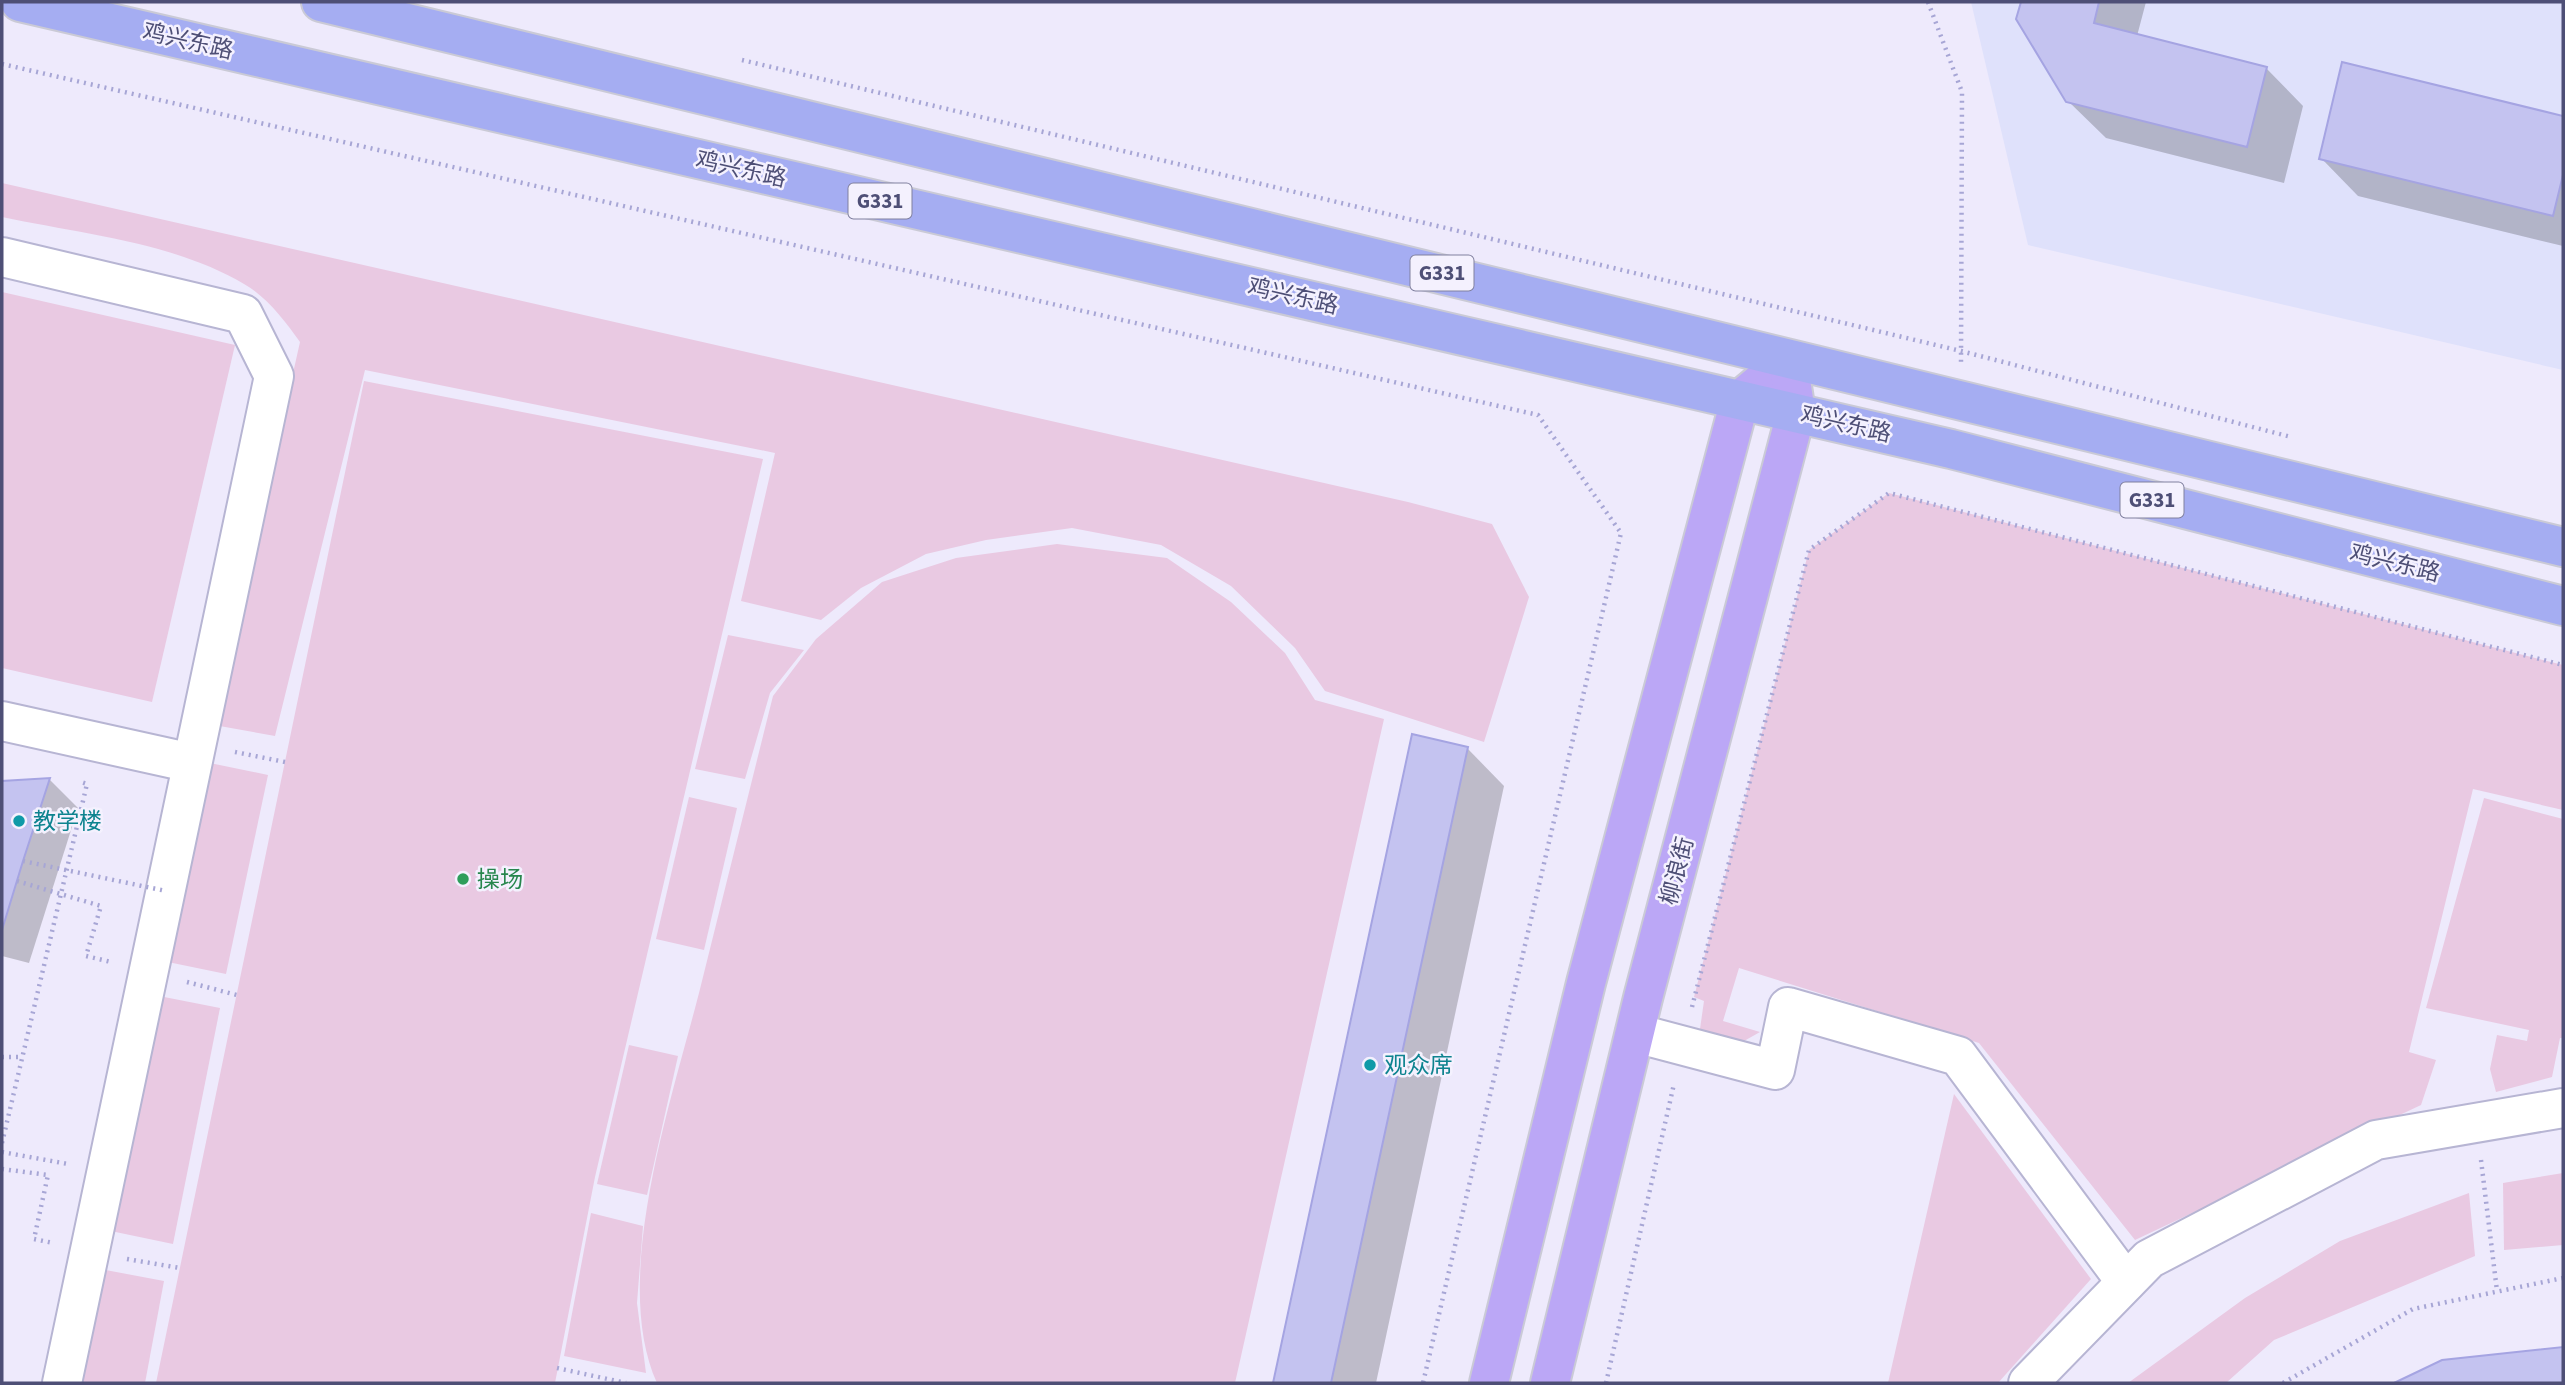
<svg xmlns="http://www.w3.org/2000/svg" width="2565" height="1385" viewBox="0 0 2565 1385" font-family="'Source Sans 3','Noto Sans SC',sans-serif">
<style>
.commercial{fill:#dfe1fb}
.green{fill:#e9c9e2}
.shadow{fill:#0003}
.building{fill:#c4c3f0;stroke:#a5a4e2;stroke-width:2}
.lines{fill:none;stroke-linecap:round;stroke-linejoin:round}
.minor-casing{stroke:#b7b5d3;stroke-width:42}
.major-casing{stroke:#cacad6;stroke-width:42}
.highway-casing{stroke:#cacad6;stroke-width:42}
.path{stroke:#a7a6d5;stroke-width:4.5;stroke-dasharray:2 5;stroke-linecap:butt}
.minor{stroke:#fff;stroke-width:38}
.major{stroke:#bba7f6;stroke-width:38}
.highway{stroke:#a5adf2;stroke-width:38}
.path-bridge{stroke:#a7a6d5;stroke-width:4.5;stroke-dasharray:2 5;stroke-linecap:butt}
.culture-dot{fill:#0f9aa8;stroke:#f4f1fe;stroke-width:2.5}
.leisure-dot{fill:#2e9e5b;stroke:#f4f1fe;stroke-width:2.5}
.labels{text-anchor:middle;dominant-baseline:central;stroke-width:5;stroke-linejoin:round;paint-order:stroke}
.shield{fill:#f4f1fe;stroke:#80809f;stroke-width:2}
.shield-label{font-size:21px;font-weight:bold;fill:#4e4f76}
.street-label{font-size:23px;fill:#4e4f76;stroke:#f4f1fe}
.culture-label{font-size:23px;fill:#0d838f;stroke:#f4f1fe;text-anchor:start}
.leisure-label{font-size:23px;fill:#27864d;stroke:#f4f1fe;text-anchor:start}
</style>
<rect width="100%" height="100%" fill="#eeeafc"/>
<!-- commercial -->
<polygon class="commercial" points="1971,2 2563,2 2563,370 2028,245"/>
<!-- green -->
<g class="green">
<path d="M2,183l1406,319 84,22 37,73 -45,145 -159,-51 -30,-43 -64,-62 -70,-41 -89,-17 -86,12 -60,14 -65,34 -40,32 -80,-19 34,-148 -410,-83 -90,366 -61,-11 86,-383c-15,-21 -33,-45 -56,-58 -71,-42 -162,-50 -242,-67z"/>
<polygon points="2,292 235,345 152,702 2,668"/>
<polygon points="364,381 763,459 595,1177 555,1383 156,1383"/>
<polygon points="1889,493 2563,665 2563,810 2473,789 2409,1052 2436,1060 2421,1105 2135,1240 1979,1043 1739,968 1723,1021 1760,1032 1737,1045 1699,1036 1704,1001 1694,997 1809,550"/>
<path d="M1057,544l110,14 64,44 54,51 30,47 69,19 -149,664h-578c-48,-106 17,-289 44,-398 24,-96 48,-193 72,-289l43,-57 66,-57 74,-24z"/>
<polygon points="728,635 804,650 770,693 745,779 695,769"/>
<polygon points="205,762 268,775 226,974 163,961"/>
<polygon points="689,797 737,808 704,950 656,939"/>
<polygon points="2484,798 2563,819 2563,1038 2560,1038 2552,1077 2496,1092 2490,1069 2497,1035 2527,1041 2529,1030 2426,1008"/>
<polygon points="154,995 220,1008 173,1244 106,1230"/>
<polygon points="629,1045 678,1056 647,1195 597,1184"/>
<polygon points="1954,1094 2091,1279 1998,1383 1888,1383"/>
<polygon points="2563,1173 2563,1245 2504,1250 2503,1183"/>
<polygon points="2469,1193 2475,1256 2274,1340 2226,1383 2128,1383 2245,1298 2340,1241"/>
<polygon points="591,1213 643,1226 637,1303 646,1373 564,1356"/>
<polygon points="95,1268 164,1281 145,1383 74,1383"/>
</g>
<!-- shadow -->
<g class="shadow">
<polygon points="2022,2 2146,2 2137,36 2266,68 2303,106 2284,183 2106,138 2068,101 2018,19"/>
<polygon points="2344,64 2563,118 2563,246 2358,196 2321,158"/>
<polygon points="1414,737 1467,748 1504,786 1376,1383 1275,1383"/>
<polygon points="50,780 78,808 29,963 2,956 2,783"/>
<polygon points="2563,1349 2563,1383 2398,1383 2442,1362"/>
</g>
<!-- building -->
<g class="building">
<polygon points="2021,2 2099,2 2094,23 2267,67 2247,147 2066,102 2016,19"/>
<polygon points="2342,62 2563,116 2563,175 2553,216 2319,159"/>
<polygon points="1412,734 1468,747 1331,1383 1273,1383"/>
<polygon points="50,778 23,861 2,930 2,781"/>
<polygon points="2563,1347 2563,1383 2394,1383 2442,1360"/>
</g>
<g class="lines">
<!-- minor casing -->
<g class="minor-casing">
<g id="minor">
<polyline points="2,257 243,314 274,376 62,1383"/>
<polyline points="2,721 192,763"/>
<polyline points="1635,1033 1775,1070 1788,1007 1958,1056 2126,1282"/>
<polyline points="2028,1383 2149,1259 2376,1140 2563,1108"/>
</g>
</g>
<!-- major casing -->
<g class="major-casing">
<g id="major">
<polyline points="1489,1383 1586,983 1740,400 1788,360"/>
<polyline points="1550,1383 1643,998 1796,413 1788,360"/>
</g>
</g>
<!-- highway casing -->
<g class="highway-casing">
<g id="highway">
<polyline points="20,2 1951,449 2563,606"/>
<polyline points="321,2 2563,547"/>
</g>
</g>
<!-- path -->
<g class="path">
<polyline points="1928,2 1962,92 1961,362"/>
<polyline points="742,60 1961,351 2291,437"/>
<polyline points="2,64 1538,415 1621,533 1423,1383"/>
<polyline points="235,752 285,762"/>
<polyline points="17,881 101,906 86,956 111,962"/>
<polyline points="187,982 237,995"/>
<polyline points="1692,1007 1809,550 1889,493 2563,665"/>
<polyline points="2,1057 22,1057"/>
<polyline points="2,1143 87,784 81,782"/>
<polyline points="2,1152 68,1164"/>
<polyline points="2481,1160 2497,1291"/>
<polyline points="2,1169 48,1175 34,1239 53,1243"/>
<polyline points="127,1259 180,1268"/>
<polyline points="557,1368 626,1383"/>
<polyline points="1606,1383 1674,1084"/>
<polyline points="2283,1383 2413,1309 2563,1278"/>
</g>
<!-- minor -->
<use href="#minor" class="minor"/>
<!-- major -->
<use href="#major" class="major"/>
<!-- highway -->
<use href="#highway" class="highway"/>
<!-- path-bridge -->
<polyline class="path-bridge" points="23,861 166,891"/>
</g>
<!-- markers -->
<g class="culture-dot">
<circle cx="19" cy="821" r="7"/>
<circle cx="1370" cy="1065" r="7"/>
</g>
<circle class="leisure-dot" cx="463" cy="879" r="7"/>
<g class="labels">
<!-- shield labels -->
<g class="shield">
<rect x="848.5" y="183.5" width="63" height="35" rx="5"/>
<rect x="1410.5" y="255.5" width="63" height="35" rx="5"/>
<rect x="2120.5" y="482.5" width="63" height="35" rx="5"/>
</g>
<g class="shield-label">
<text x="880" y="201">G331</text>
<text x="1442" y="273">G331</text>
<text x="2152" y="500">G331</text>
</g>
<!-- street labels -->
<g class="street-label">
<text transform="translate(188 41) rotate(13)">鸡兴东路</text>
<text transform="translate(741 169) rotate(13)">鸡兴东路</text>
<text transform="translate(1293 296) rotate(13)">鸡兴东路</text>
<text transform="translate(1846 424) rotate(13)">鸡兴东路</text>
<text transform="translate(2395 563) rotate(14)">鸡兴东路</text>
<text transform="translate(1677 871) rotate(-75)">柳浪街</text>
</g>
<!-- culture labels -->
<g class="culture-label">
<text x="33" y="821">教学楼</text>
<text x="1384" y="1065">观众席</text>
</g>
<!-- leisure labels -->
<g class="leisure-label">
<text x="477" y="879">操场</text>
</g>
</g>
<!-- border -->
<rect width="2565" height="1385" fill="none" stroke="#4e4f76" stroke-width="7"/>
</svg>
